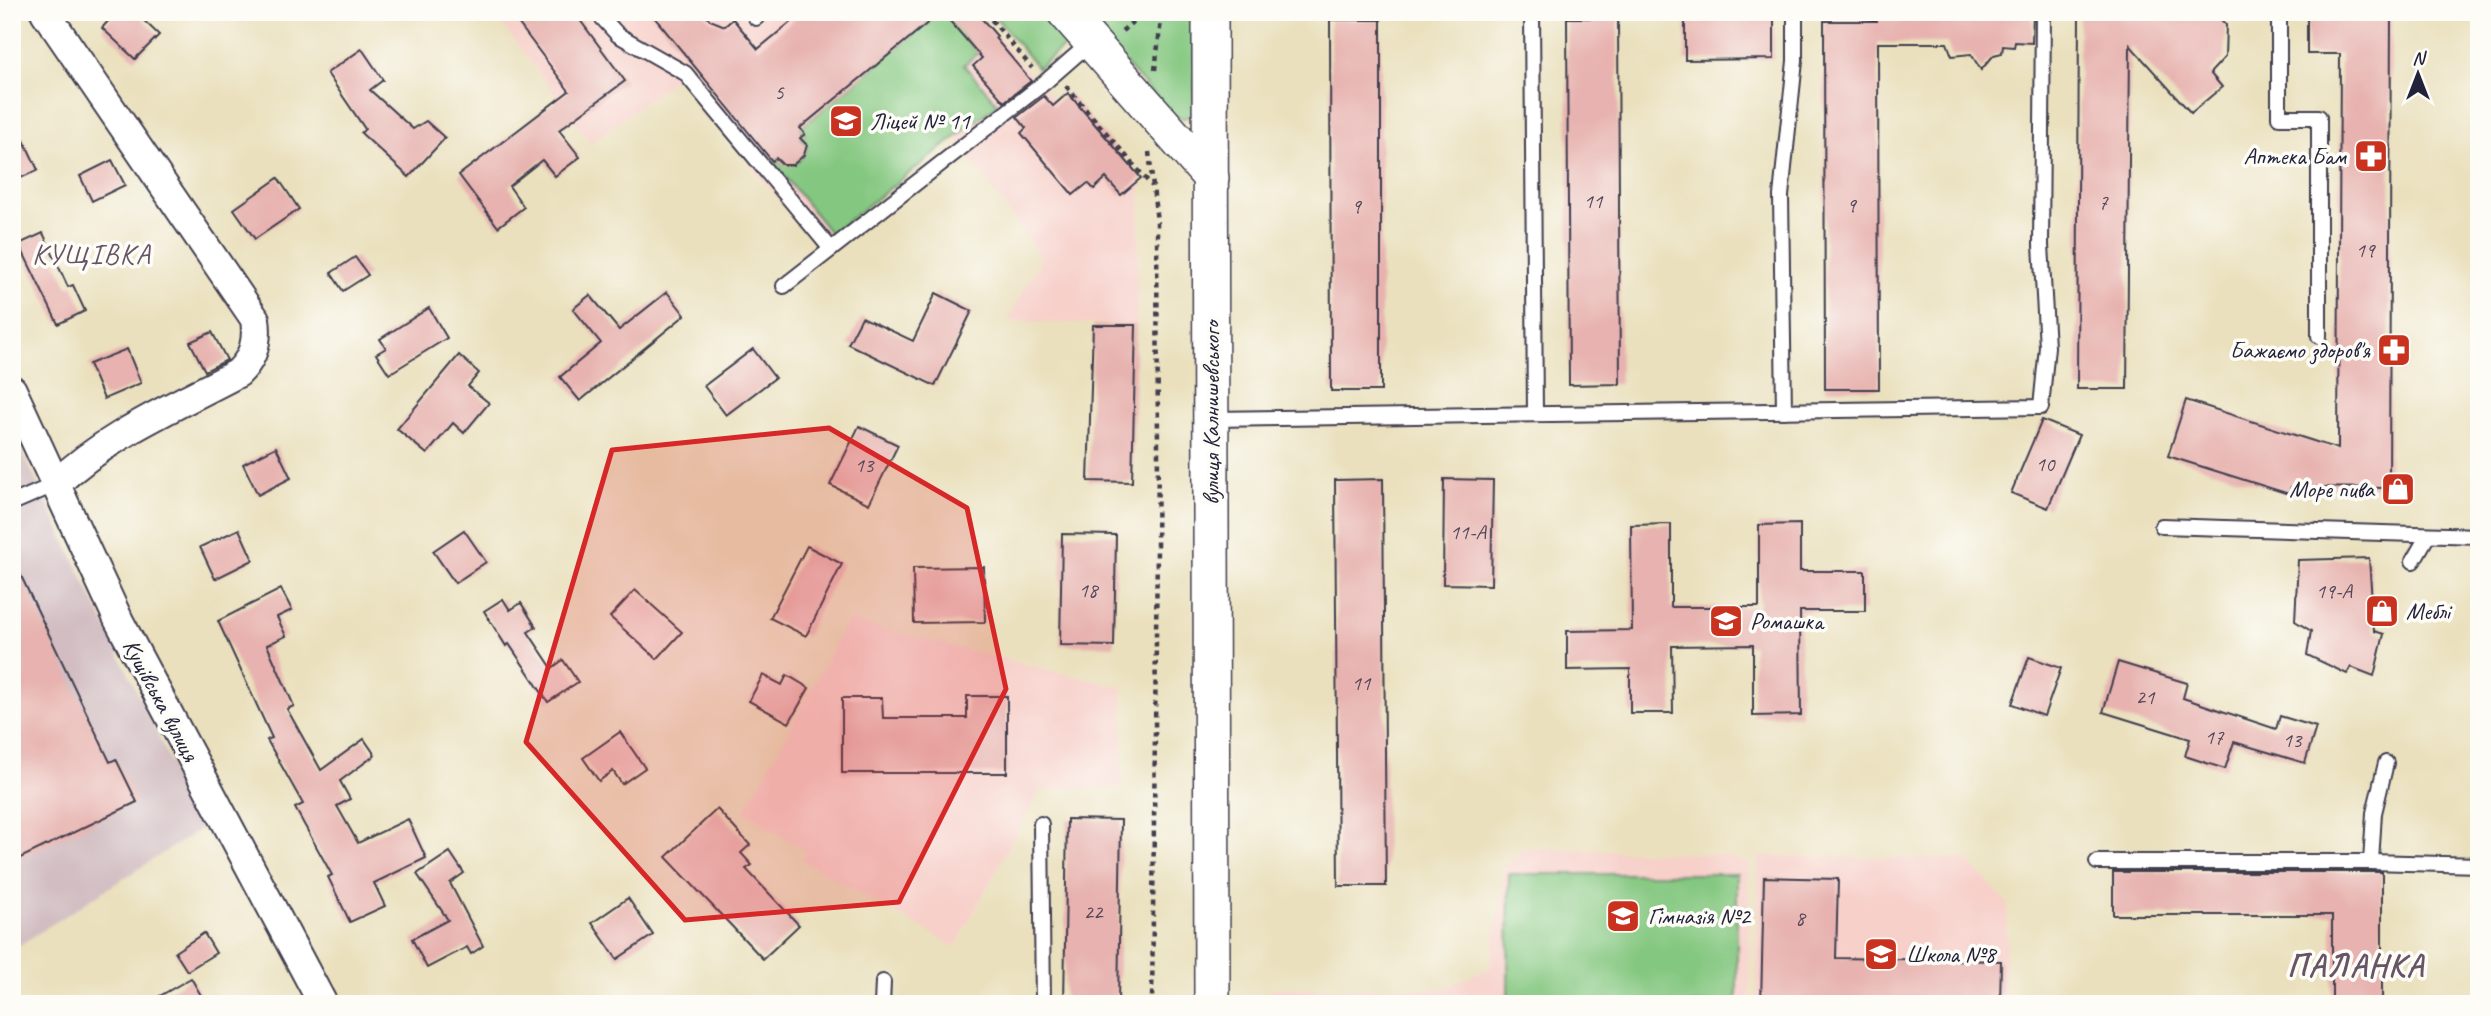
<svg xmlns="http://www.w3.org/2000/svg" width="2491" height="1016" viewBox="0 0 2491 1016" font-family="Caveat,sans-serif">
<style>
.built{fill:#f7d0ca}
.industrial{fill:#d2bec2}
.green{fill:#84c780;stroke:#53745e;stroke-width:2}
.building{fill:#e7b2af}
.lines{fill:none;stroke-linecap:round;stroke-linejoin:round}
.service-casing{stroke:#403e4e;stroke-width:18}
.minor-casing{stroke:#403e4e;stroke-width:32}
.tertiary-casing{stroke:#403e4e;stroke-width:38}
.path{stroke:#403e4e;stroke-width:4.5;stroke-dasharray:5 5;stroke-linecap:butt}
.service{stroke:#fff;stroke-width:14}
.minor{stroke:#fff;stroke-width:28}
.tertiary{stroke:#fff;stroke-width:35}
.marked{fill:#d62828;fill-opacity:0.2;stroke:#d62828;stroke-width:5;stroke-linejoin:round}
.labels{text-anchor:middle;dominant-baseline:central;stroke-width:7;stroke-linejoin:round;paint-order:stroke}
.number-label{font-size:21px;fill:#534658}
.poi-label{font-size:24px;fill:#22223b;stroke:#fdfcf7;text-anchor:start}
.street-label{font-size:24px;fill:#22223b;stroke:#fdfcf7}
.quarter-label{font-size:28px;letter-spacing:2px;fill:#675464;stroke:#fdfcf7}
.district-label{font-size:32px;font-weight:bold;letter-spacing:2px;fill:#675464;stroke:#fdfcf7}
</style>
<rect width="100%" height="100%" fill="#fdfcf7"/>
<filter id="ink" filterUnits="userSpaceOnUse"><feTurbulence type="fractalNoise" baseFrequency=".0143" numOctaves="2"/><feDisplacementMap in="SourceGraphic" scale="14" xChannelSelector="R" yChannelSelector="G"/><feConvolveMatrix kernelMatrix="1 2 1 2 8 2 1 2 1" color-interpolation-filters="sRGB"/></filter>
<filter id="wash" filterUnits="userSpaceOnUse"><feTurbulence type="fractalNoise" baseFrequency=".00686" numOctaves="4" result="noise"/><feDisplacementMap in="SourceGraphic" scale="28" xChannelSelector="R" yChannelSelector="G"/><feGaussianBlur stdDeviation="1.57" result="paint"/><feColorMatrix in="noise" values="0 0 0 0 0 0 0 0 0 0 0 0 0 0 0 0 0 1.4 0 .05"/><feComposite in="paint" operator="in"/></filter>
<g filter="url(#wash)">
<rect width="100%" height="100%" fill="#eae0bd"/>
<!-- built -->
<g class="built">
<polygon points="493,12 976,12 1056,102 1068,93 1141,178 1136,325 1007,321 1041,258 955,137 816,246 678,76 591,143"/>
<polygon points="848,621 1123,688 1122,788 1040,789 955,947 802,860 807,852 745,811"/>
<polygon points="1526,848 1724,855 1748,863 1750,1004 1271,1004 1271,988 1442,989 1490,968 1506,864"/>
<polygon points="1758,856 1966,859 2008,904 2004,1004 1756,1004"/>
</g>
<!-- industrial -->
<polygon class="industrial" points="12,430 202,828 12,950"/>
<!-- green -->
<g class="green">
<path d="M941,12h35l6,7 -20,16 16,18 -14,12 34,39 -167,130 -59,-73 4,-3 7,7c13,0 21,-7 24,-20l-7,-7 5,-4 -5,-6z"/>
<polygon points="991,12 1047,12 1071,41 1038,68"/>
<polygon points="1077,12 1197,12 1194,113 1185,118 1175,117"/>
<polygon points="1509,874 1737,874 1737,1004 1508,1004"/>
</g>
<g id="blocks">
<!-- building -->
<g class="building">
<polygon points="116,12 135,12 159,35 135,59 102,28"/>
<polygon points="510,12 574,12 625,81 559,130 580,157 555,176 542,160 509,186 524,207 498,227 459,175 569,91"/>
<polygon points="650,12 703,12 710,20 725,26 733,19 758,49 803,12 941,12 800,128 805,134 800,138 807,145 804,155 793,165 783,165 776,158 772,161"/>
<polygon points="942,12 976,12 997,36 995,38 1031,81 1004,102 973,66 982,58"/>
<polygon points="1685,12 1774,12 1774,59 1685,60"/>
<polygon points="1877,12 2033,12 2032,43 2015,42 2014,47 2003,46 2002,53 1994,55 1981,70 1971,54 1952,56 1947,43 1878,43 1879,389 1825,389 1824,21 1877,21"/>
<polygon points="2140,12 2214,12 2226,25 2225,57 2210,73 2222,87 2191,113 2130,45 2127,389 2077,389 2079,14 2140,15"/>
<polygon points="2307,12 2391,12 2389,488 2291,487 2289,494 2168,456 2186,400 2338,449 2340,54 2307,54"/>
<polygon points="1567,18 1618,18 1620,384 1569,385"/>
<polygon points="1330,20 1381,20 1381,391 1331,391"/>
<polygon points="362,49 383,80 370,90 413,129 426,121 445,138 409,177 361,133 365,129 327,73"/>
<polygon points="1068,93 1141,178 1121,195 1106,178 1094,189 1088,183 1073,195 1021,133 1026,128 1017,117 1044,96 1053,106"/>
<polygon points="12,115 38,170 12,182"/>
<polygon points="112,160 125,185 92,201 80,176"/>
<polygon points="278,178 299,209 255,239 234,209"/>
<polygon points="43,233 68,287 73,285 85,311 58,324 19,244"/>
<polygon points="355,257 368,275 343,291 331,273"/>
<polygon points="667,292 685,315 580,401 560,377 601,343 573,309 590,295 619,330"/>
<polygon points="936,293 972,311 935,386 848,344 862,317 913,341"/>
<polygon points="429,308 447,338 389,374 376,354 386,348 380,339"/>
<polygon points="1093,325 1136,325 1132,482 1088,481"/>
<polygon points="212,332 227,360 205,371 190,342"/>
<polygon points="127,349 141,383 104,399 89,364"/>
<polygon points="753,349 775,378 726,415 704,386"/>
<polygon points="459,355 479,373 468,386 489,403 464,433 453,423 427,454 397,429"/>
<polygon points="2042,420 2079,435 2048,508 2011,493"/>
<polygon points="859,426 898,445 869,504 830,485"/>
<polygon points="276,447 291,478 258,495 243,464"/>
<polygon points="1383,479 1386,886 1338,886 1335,480"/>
<polygon points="1444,479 1493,480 1491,585 1443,584"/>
<polygon points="1671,524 1671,607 1759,607 1759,525 1800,524 1800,571 1865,571 1865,611 1800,611 1801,715 1753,716 1753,645 1672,646 1673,713 1630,713 1630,669 1567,670 1567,631 1632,630 1631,525"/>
<polygon points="239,529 253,560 215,579 200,547"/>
<polygon points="464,530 486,562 455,583 433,551"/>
<polygon points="1062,534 1116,535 1114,646 1060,645"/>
<polygon points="807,546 842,564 806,636 770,618"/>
<polygon points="12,557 110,762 116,759 137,802 12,862"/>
<polygon points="2369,558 2374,631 2384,634 2374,676 2351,667 2347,674 2307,655 2311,631 2295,621 2298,560"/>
<polygon points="984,567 985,622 914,623 913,568"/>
<polygon points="281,589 292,610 277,617 286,636 267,645 294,706 287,709 321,770 364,739 375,755 340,781 350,799 337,806 358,843 408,819 426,858 374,883 385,906 350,922 328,877 332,875 295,808 303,804 267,740 272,738 218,621"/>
<polygon points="635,590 682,632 657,659 610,617"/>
<polygon points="503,599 510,610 521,603 536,627 528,632 552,668 563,660 578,682 548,702 509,644 506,646 484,611"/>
<polygon points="2029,657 2061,668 2044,716 2012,704"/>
<polygon points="2118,662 2187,683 2183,698 2276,729 2280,716 2316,727 2305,763 2234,742 2225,769 2185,756 2190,739 2103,712"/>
<polygon points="763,675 782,685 787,675 809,688 789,723 749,701"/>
<polygon points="967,696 1007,696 1007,773 842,773 842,698 882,698 883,718 967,718"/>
<polygon points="620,732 645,768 622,784 613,771 599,781 583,758"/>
<polygon points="717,809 750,845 741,853 752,865 746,869 799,925 763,959 666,857"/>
<polygon points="1067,819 1121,820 1118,1004 1064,1004"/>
<polygon points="450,852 464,873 450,883 483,946 471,954 467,947 427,968 412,939 448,920 417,874"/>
<polygon points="2113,872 2382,872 2382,1004 2332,1004 2332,915 2113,915"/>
<polygon points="1764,877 1838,879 1836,958 2001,961 2000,1004 1761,1004"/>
<polygon points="628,898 653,935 617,959 592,923"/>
<polygon points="204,933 216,953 187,971 175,952"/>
<polygon points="191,978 206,1004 146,1004"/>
</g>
</g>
</g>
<g filter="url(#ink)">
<use href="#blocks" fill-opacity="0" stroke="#403e4e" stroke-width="2"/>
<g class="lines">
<!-- service casing -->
<g class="service-casing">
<g id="service">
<polyline points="597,12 618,35 685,73 831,249"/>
<polyline points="1532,12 1535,414"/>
<polyline points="2279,12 2279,117 2319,117 2319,336"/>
<polyline points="756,18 762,12"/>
<polyline points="784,286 1044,83 1091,42"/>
<polyline points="1784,411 1781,196 1795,61 1795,12"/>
<polyline points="1212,419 2041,407 2047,347 2041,245 2043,12"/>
<polyline points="12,503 56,484"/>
<polyline points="2162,526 2479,536"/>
<polyline points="2413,561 2428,535"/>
<polyline points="1041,824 1043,1004"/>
<polyline points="2097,862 2371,862 2479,865"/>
<polyline points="2371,862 2374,813 2386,763"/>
<polyline points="882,1004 883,982"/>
</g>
</g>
<!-- minor casing -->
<g class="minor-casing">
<g id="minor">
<path d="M45,12l210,307c3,21 -1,39 -17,54 -62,33 -131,62 -182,111"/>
<polyline points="12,390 119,621 323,1004"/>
</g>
</g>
<!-- tertiary casing -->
<g class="tertiary-casing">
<g id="tertiary">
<polyline points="1065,12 1211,178"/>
<polyline points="1210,12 1212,1004"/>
</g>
</g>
<!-- path -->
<g class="path">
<polyline points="985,12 1032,68"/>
<polyline points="1122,31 1144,12"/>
<polyline points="1155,70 1162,12"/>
<polyline points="1066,86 1152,186"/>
<polyline points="1149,152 1157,222 1158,455 1152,1004"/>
</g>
<!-- service -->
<use href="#service" class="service"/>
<!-- minor -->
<use href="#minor" class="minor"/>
<!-- tertiary -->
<use href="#tertiary" class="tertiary"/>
</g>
</g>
<!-- marked area -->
<path class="marked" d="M829,428l138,80 39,181 -107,213 -214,18 -159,-178 86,-292z"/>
<!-- icons -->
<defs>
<g id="school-square" transform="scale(1.75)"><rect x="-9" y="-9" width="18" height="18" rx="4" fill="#c8321e" stroke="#fdfcf7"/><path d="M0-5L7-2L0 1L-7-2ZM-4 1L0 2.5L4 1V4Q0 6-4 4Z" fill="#fff"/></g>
<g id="pharmacy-square" transform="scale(1.75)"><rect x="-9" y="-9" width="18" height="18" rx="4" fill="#c8321e" stroke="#fdfcf7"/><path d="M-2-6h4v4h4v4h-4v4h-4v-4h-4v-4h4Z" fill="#fff"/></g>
<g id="shop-square" transform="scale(1.75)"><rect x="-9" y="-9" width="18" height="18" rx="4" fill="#c8321e" stroke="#fdfcf7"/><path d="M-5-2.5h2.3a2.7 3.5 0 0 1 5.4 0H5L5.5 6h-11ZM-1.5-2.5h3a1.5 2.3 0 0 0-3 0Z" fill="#fff"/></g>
</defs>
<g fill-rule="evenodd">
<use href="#school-square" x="846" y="121"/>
<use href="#pharmacy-square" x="2371" y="156"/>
<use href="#pharmacy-square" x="2394" y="350"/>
<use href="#shop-square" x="2398" y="489"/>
<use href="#shop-square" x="2382" y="611"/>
<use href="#school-square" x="1726" y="621"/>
<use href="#school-square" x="1623" y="916"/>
<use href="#school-square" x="1881" y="954"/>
</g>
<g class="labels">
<!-- number labels -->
<g class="number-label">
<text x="779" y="92">5</text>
<text x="1593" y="201">11</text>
<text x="2103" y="202">7</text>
<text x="1851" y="205">9</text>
<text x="1356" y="206">9</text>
<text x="2365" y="250">19</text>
<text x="2045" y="464">10</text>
<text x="864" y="465">13</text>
<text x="1468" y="532">11-А</text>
<text x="1088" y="590">18</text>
<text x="2334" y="591">19-А</text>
<text x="1361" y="683">11</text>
<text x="2145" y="697">21</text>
<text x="2214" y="737">17</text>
<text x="2292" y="740">13</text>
<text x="1093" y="912">22</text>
<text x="1800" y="918">8</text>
</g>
<!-- poi labels -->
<g class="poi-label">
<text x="870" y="121">Ліцей № 11</text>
<text x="2346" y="156" text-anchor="end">Аптека Бам</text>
<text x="2370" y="350" text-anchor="end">Бажаємо здоров'я</text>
<text x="2374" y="489" text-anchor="end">Море пива</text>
<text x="2406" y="611">Меблі</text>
<text x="1750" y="621">Ромашка</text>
<text x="1648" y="916">Гімназія №2</text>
<text x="1906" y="954">Школа №8</text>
</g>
<!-- street labels -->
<g class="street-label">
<text transform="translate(1211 413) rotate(-90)">вулиця Калнишевського</text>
<text transform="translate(161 700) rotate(62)">Кущівська вулиця</text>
</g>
<!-- quarter labels -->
<g class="quarter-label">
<text x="92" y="254">КУЩІВКА</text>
</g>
<!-- district labels -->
<g class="district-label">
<text x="2356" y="965">ПАЛАНКА</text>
</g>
</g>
<!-- margin -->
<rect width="2491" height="1016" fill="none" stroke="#fdfcf7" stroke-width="42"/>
<!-- north arrow -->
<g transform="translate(2418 74)" stroke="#fdfcf7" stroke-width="5" paint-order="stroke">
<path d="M0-5L12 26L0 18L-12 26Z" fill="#22223b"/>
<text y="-10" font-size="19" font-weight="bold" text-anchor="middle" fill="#22223b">N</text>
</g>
</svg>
